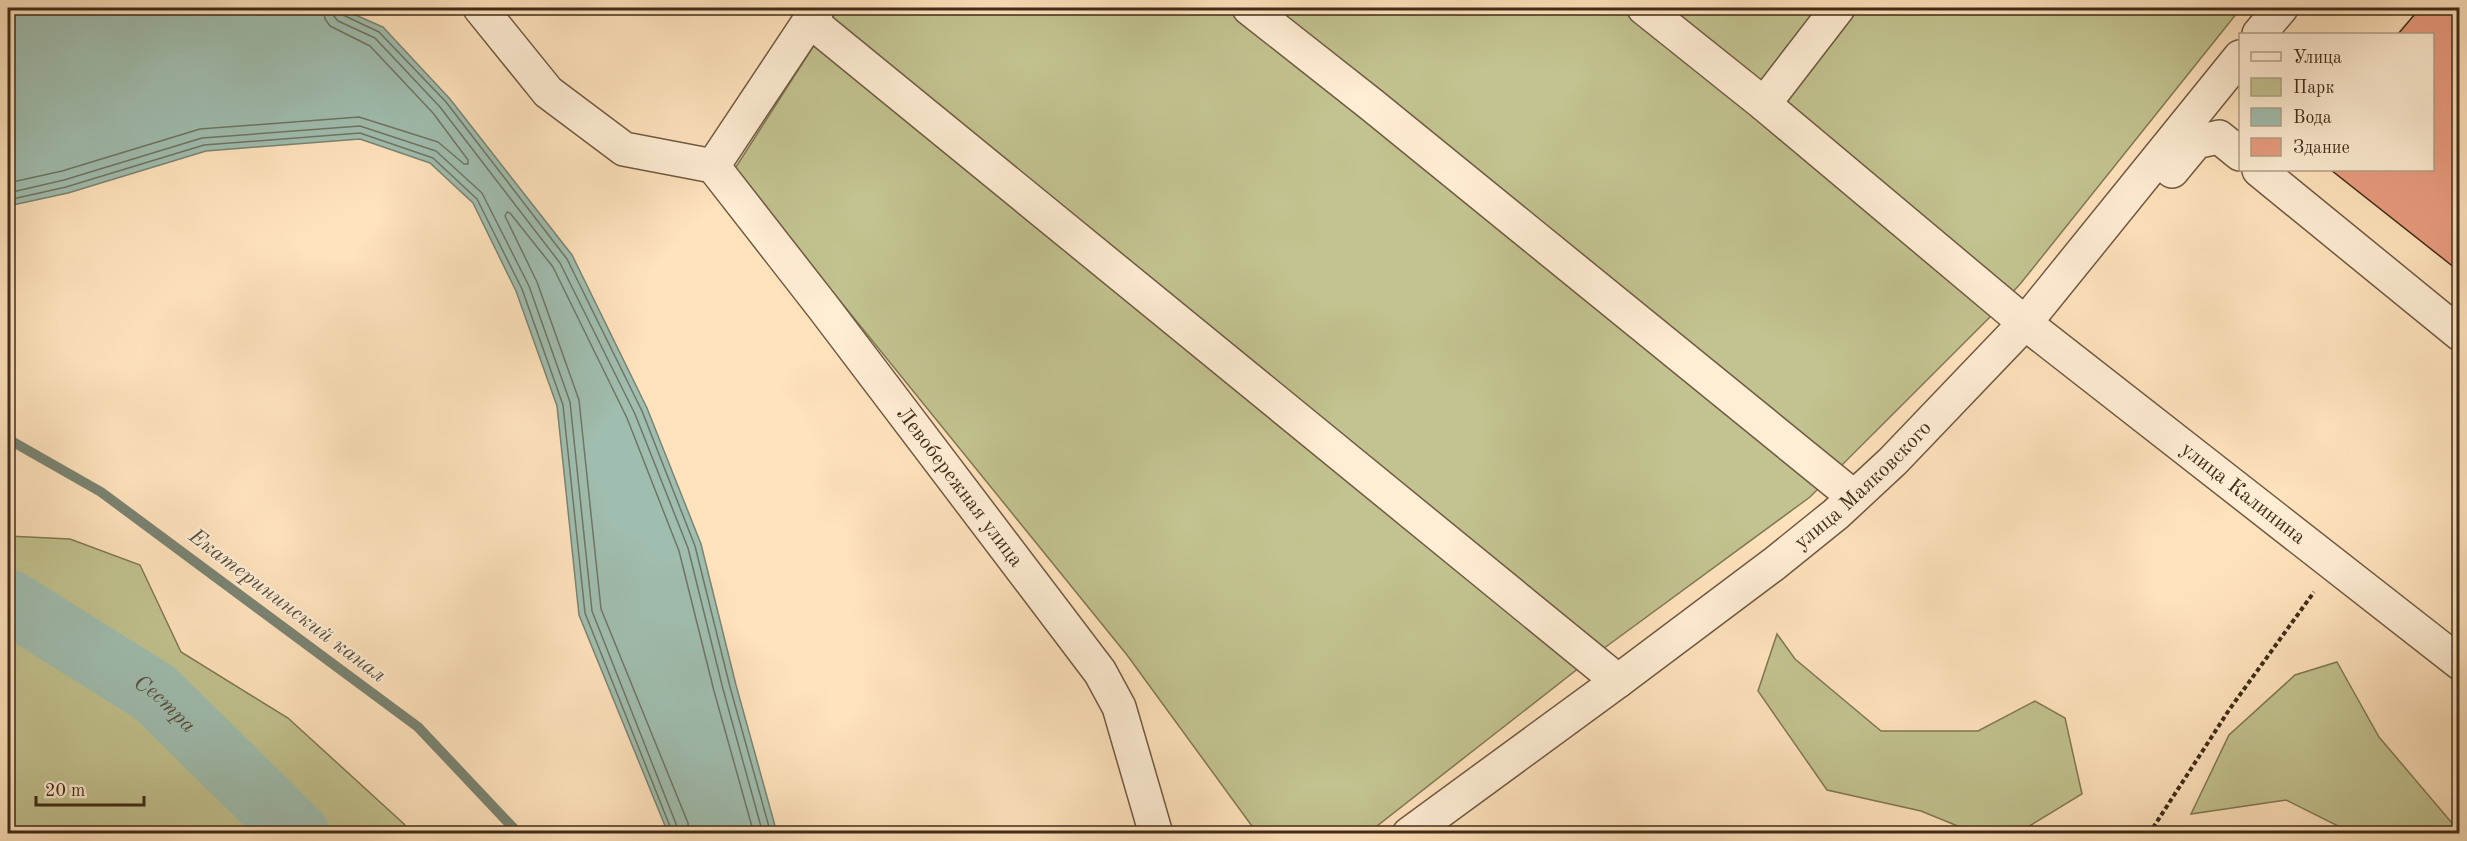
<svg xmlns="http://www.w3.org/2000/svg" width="2467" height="841" viewBox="0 0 2467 841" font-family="'Old Standard TT',serif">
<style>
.green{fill:#c2c390;stroke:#817854;stroke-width:1.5}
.water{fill:#a0beb0;stroke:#7a8473;stroke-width:1.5}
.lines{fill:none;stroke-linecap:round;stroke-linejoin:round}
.shore{stroke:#707564;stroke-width:1.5}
.stream{stroke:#7a8473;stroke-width:10}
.river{stroke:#a0beb0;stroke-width:64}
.building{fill:#ea9d80;stroke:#402c18;stroke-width:1.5}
.minor-casing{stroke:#705a41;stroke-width:36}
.path{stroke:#402c18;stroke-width:4;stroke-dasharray:4.5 3;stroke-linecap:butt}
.minor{stroke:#ffedd4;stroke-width:33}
.labels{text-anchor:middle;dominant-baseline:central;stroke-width:4.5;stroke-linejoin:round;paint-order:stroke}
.street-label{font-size:21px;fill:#402c18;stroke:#ffedd4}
.water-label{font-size:22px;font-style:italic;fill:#58503e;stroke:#ffedd4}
</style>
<rect width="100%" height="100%" fill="#ffe3bd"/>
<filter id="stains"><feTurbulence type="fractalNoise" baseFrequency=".00333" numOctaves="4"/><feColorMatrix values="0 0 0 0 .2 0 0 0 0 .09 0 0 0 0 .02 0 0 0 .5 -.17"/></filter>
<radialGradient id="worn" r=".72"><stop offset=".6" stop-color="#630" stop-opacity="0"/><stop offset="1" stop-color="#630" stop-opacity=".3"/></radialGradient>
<!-- green -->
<g class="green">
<polygon points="838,8 2241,8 2021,283 1990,317 1810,497 1607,646 1368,833 1257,833 1127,655 734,170"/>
<polygon points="8,536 70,539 140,565 181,652 288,718 404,824 410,833 8,833"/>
<polygon points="1777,634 1795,659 1881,731 1978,731 2035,701 2065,718 2082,794 2018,833 1977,834 1921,811 1827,790 1758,691"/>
<polygon points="2337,662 2379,737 2457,829 2459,827 2459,833 2352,833 2286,800 2191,814 2229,735 2295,675"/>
</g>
<!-- water -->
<polygon class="water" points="8,8 340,8 383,27 450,99 572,255 647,408 701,544 736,685 777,833 668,833 579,615 557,406 516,291 473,203 430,163 360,139 206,151 68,193 8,206"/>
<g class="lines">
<!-- shore -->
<g class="shore">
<polyline points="332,8 333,15 338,21 375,38 440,107 560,263 635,414 688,548 723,689 763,834"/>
<polyline points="340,8 343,15 379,32 446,102 567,259 642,411 695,546 730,687 771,834"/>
<polyline points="8,183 62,171 200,129 359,117 438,142 464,164 468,164 468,160 433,113 370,46 330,26 325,19 323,8"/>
<polyline points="8,193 64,180 202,138 360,126 436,151 482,193 529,286 570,402 592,611 680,834"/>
<polyline points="8,200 66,187 204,145 360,133 433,158 477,199 522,289 563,405 585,613 673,834"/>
<polyline points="689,834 688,823 601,609 579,400 537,282 505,216 507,212 510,213 553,267 627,418 679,551 714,691 754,834"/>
</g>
<!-- stream -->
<polyline class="stream" points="8,439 101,492 418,727 519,834"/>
<!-- river -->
<path class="river" id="s1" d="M8,601l147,92 143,141"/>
</g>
<!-- building -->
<polygon class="building" points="2420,8 2446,8 2460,18 2460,272 2331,170 2432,170 2432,34 2398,34"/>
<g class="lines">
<!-- minor casing -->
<g class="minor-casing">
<g id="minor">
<polyline points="480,8 548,92 624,149 713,166"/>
<polyline points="1249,8 1372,105 1854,497"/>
<path id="s2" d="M1644,8l120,96 261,219 435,340"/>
<polyline points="809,20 1618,681"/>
<polyline points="2259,34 2281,8"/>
<polyline points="1764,104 1838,8"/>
<path id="s3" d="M713,166l110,141 277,365 19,35 37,127"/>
<polyline points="713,166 818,8"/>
<polyline points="2259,170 2460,334"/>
<polyline points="2172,171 2196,142 2219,137 2240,154"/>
<path id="s4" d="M1409,834l209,-153 156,-117 62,-50 57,-53 132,-138 215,-266"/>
</g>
</g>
<!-- path -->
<polyline class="path" points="2149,834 2229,710 2314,592"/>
<!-- minor -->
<use href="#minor" class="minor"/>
</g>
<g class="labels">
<!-- street labels -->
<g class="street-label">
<text stroke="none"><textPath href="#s4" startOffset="573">улица Маяковского</textPath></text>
<text stroke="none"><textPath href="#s3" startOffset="405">Левобережная улица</textPath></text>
<text stroke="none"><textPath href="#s2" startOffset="771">улица Калинина</textPath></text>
</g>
<!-- water labels -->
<g class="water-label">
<text transform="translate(287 606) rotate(37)">Екатерининский канал</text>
<text stroke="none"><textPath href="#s1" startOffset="188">Сестра</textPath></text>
</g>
</g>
<!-- margin -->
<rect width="2467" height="841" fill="none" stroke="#ffe3bd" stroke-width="30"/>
<rect x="9" y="9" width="2449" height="823" fill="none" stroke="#402c18" stroke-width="3"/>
<rect x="15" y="15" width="2437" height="811" fill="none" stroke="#402c18" stroke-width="1.5"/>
<!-- legend -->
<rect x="2239" y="33" width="195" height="138" fill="#ffedd4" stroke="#b3a089" stroke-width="1.5"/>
<rect x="2251" y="52" width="30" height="9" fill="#ffedd4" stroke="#b3a089" stroke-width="1.5"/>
<text x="2293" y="63" font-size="18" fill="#402c18">Улица</text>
<rect x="2251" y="78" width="30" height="18" fill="#c2c390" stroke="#b3a089" stroke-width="1.5"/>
<text x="2293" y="93" font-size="18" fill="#402c18">Парк</text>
<rect x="2251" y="108" width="30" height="18" fill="#a0beb0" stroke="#b3a089" stroke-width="1.5"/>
<text x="2293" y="123" font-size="18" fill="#402c18">Вода</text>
<rect x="2251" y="138" width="30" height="18" fill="#ea9d80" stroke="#b3a089" stroke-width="1.5"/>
<text x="2293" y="153" font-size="18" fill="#402c18">Здание</text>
<!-- scale -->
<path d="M36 796v9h108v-9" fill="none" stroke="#402c18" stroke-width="3"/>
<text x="45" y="796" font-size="18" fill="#402c18" stroke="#ffedd4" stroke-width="4.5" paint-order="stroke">20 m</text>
<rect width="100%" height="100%" filter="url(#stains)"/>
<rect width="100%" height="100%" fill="url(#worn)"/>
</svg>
